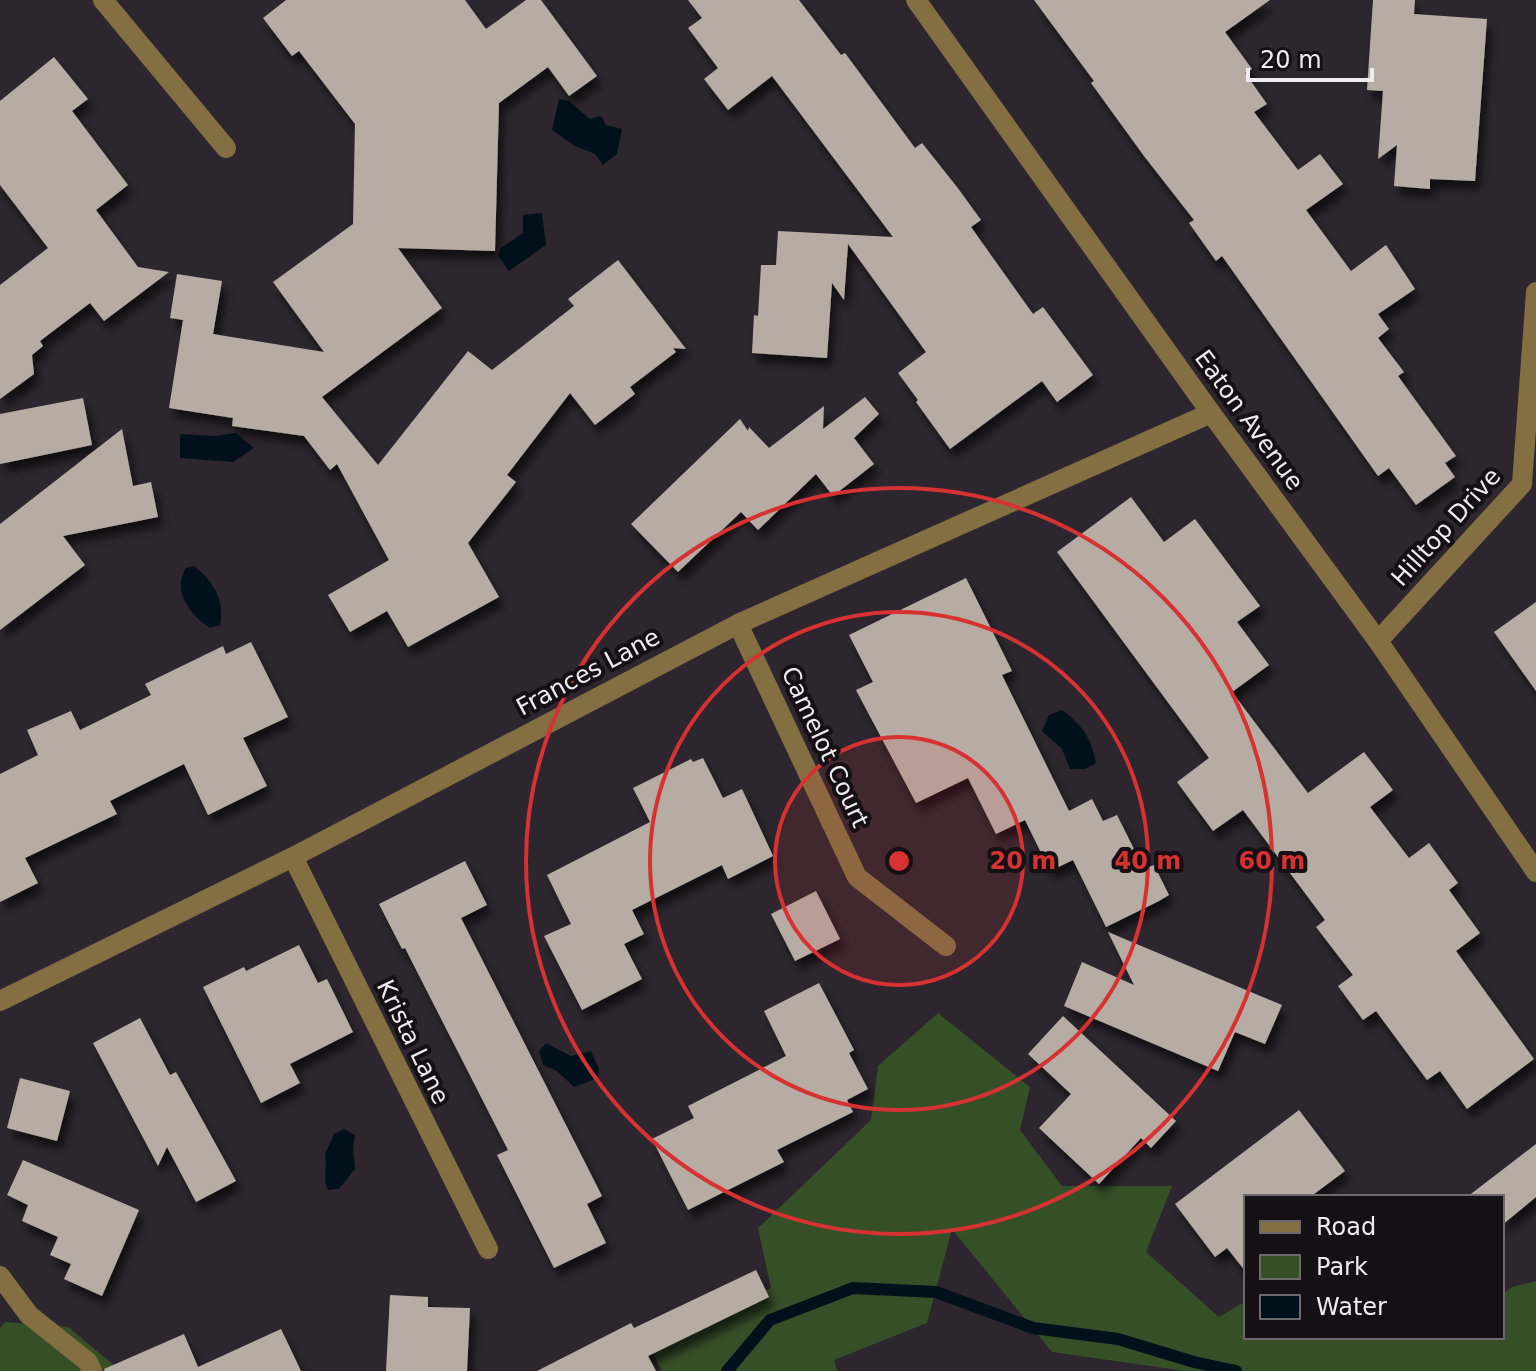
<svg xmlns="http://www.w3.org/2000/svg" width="1536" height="1371" viewBox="0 0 1536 1371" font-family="'DejaVu Sans',sans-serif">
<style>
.green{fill:#354f27}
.water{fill:#00111b}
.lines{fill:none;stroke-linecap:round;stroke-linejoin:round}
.stream{stroke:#00111b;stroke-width:12}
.building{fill:#b7aca4;filter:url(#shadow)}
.minor{stroke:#836f42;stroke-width:20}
.ring{fill:none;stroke:#d73232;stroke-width:4}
.labels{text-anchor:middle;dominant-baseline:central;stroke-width:8;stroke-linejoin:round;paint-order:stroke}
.street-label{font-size:24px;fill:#efebf0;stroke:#141014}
.centre{fill:#d73232;stroke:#141014;stroke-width:4}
.ring-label{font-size:24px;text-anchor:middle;font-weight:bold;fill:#d73232;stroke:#141014;stroke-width:8;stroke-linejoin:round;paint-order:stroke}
</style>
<defs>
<filter id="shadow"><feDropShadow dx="5" dy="9" stdDeviation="4" flood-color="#0009"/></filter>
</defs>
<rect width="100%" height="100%" fill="#2d262e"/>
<!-- green -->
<g class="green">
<polygon points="938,1013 1030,1087 1020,1130 1062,1186 1172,1186 1146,1252 1219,1317 1246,1301 1246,1337 1502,1337 1502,1294 1513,1287 1536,1281 1536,1371 1185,1371 1052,1352 952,1229 927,1323 834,1360 837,1371 661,1371 649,1343 771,1288 758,1228 871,1120 878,1066"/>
<polygon points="5,1322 68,1327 121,1371 0,1371 0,1328"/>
</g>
<!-- water -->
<g class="water">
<polygon points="559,99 569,101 590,119 601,116 606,125 622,129 617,154 603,165 595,154 575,146 552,130"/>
<polygon points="542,213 546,245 509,271 498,256 501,248 523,233 523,215"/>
<polygon points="236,433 254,448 233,462 180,458 180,434 214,436"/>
<path d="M194,566c19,15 31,34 26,59l-10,3c-19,-12 -39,-37 -24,-60z"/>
<path d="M1062,710c21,16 29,27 34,53l-11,6h-15l-8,-20 -20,-18 7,-16z"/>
<polygon points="546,1043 571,1056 591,1051 599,1069 598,1078 574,1087 557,1071 543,1065 539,1051"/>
<path d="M344,1129l11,6 -2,14 2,20 -16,20 -11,1c-6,-12 0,-23 -3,-36l9,-20z"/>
</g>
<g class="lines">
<!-- stream -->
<polyline class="stream" points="727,1371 770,1320 853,1288 936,1292 1033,1328 1118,1339 1194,1362 1236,1371"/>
</g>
<!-- building -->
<g class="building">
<polygon points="286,0 465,0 486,29 526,0 541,0 597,76 569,96 548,67 499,103 495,251 398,248 442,308 322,397 378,465 468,351 492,370 574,306 568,299 618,260 686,349 673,348 676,352 630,387 635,394 595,425 570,393 507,475 516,482 468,543 499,597 408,647 387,611 350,632 328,595 389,560 337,464 330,470 304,436 232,426 233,418 169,408 183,320 170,318 177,274 222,281 213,334 324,352 273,282 353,224 355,124 299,51 292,56 263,18"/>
<polygon points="688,0 799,0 841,55 845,53 915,148 922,143 957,187 981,220 971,227 1033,314 1043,307 1093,375 1057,402 1042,381 950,449 916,402 918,400 898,373 926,352 848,244 844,300 832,283 827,358 752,353 754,315 758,316 761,265 776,265 778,231 893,237 772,76 728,110 704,79 718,68 688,28 702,18"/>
<polygon points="1034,0 1270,0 1225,32 1252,69 1245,73 1267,104 1254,112 1298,170 1320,154 1343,184 1306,210 1351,271 1386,245 1415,289 1378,314 1389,329 1378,338 1404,372 1398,376 1456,456 1445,463 1455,477 1416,505 1389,468 1378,476 1222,256 1216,261 1189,223 1194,220 1144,156 1091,83 1094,81"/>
<polygon points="1373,0 1415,0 1414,14 1487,19 1475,181 1430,179 1430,189 1394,186 1397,145 1378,159 1383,91 1367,90"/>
<polygon points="54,57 88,99 72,111 128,185 96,210 138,267 169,272 104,321 90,303 40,341 43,346 32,355 34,374 0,399 0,285 48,248 0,185 0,101"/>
<polygon points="865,397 879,414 854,438 874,464 833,496 816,474 758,530 741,512 678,572 631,524 740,419 748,431 749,427 769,448 824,406 823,429"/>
<polygon points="83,398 92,445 0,464 0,414"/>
<polygon points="122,429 133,486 151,482 158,517 63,536 85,565 0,630 0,524"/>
<polygon points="1131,497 1164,542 1195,519 1260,606 1237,622 1269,665 1232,692 1308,793 1364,752 1393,790 1370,807 1409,858 1429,843 1458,883 1449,890 1480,933 1456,951 1534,1059 1467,1109 1440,1071 1427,1080 1376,1011 1363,1020 1338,986 1353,975 1316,927 1325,920 1243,810 1213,831 1177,782 1209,758 1057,552"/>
<polygon points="966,578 1012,671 1002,675 1069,811 1092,799 1103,821 1117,815 1144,869 1154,865 1169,895 1159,901 1106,927 1073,860 1050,871 1025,820 996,834 968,778 916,803 856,690 873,682 849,635"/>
<polygon points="1536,602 1536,691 1494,632"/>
<polygon points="251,642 288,717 243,738 267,786 208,815 184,764 110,801 117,814 25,858 38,883 0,902 0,774 38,755 27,730 71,711 80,730 151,695 145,684 223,646 226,654"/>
<polygon points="703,758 723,798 742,789 773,856 728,879 722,865 632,910 644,934 624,944 642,979 582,1010 544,936 571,924 547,875 650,822 633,788 691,759 693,762"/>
<polygon points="465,861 487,905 461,918 602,1196 587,1204 606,1243 554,1268 497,1155 508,1150 405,948 402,949 379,904"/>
<polygon points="816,891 840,939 795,961 771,914"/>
<polygon points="1108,932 1282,1005 1265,1044 1235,1032 1218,1071 1064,1006 1082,962 1134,985"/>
<polygon points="299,945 318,983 327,979 353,1032 290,1064 300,1083 261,1103 203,987 244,967 246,971"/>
<polygon points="819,983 854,1050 849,1053 868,1089 847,1100 853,1112 777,1150 784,1162 688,1210 652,1139 694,1118 688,1106 786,1056 764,1011"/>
<polygon points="1063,1016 1176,1121 1151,1148 1141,1138 1099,1184 1039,1128 1071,1094 1028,1054"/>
<polygon points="140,1018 170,1075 176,1072 236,1181 196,1202 167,1147 158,1166 93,1043"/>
<polygon points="20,1078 70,1091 57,1141 7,1128"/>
<polygon points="1299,1110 1345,1171 1310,1197 1246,1197 1246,1272 1227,1248 1215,1257 1175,1204"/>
<polygon points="1536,1144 1536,1197 1502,1225 1502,1197 1467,1197"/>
<polygon points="23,1160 139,1210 102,1296 64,1279 71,1264 50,1255 58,1237 22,1221 28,1205 7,1195"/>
<polygon points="756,1270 769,1297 648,1356 656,1371 537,1371 631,1323 634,1328"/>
<polygon points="390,1295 428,1297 428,1307 470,1308 467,1371 386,1371"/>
<polygon points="281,1329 301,1371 105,1371 104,1369 184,1334 198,1367"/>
</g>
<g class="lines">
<!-- minor -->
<g class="minor">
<polyline points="103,0 226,148"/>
<polyline points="916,0 1211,413 1378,641 1536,872"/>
<polyline points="738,624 857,877 946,946"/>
<polyline points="1378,641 1522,484 1536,292"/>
<polyline points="293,857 488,1249"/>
<polyline points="0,1001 293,857 738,624 1211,413"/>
<polyline points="0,1276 29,1315 88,1362 92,1371"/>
</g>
</g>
<!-- distance rings -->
<circle cx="899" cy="861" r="124" fill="#d73232" fill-opacity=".12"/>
<g class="ring">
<circle cx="899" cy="861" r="124"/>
<circle cx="899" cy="861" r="249"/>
<circle cx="899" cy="861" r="373"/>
</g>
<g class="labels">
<!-- street labels -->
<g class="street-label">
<text transform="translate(1249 420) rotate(54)">Eaton Avenue</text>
<text transform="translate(1446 527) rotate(-48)">Hilltop Drive</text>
<text transform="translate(588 672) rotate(-28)">Frances Lane</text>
<text transform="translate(825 747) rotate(65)">Camelot Court</text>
<text transform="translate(413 1042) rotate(64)">Krista Lane</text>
</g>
</g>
<circle cx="899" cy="861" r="12" class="centre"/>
<g class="ring-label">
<text x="1023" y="869">20 m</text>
<text x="1148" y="869">40 m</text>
<text x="1272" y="869">60 m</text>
</g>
<!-- legend -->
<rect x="1244" y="1195" width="260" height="144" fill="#141014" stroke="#6c686c" stroke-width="2"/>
<rect x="1260" y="1221" width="40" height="12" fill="#836f42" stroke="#6c686c" stroke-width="2"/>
<text x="1316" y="1235" font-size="24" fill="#efebf0">Road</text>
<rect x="1260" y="1255" width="40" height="24" fill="#354f27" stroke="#6c686c" stroke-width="2"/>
<text x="1316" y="1275" font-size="24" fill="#efebf0">Park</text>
<rect x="1260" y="1295" width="40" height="24" fill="#00111b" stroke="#6c686c" stroke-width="2"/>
<text x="1316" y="1315" font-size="24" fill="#efebf0">Water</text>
<!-- scale -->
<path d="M1248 68v12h124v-12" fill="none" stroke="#efebf0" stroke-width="4"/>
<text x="1260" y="68" font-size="24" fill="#efebf0" stroke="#141014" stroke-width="6" paint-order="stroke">20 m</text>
</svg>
